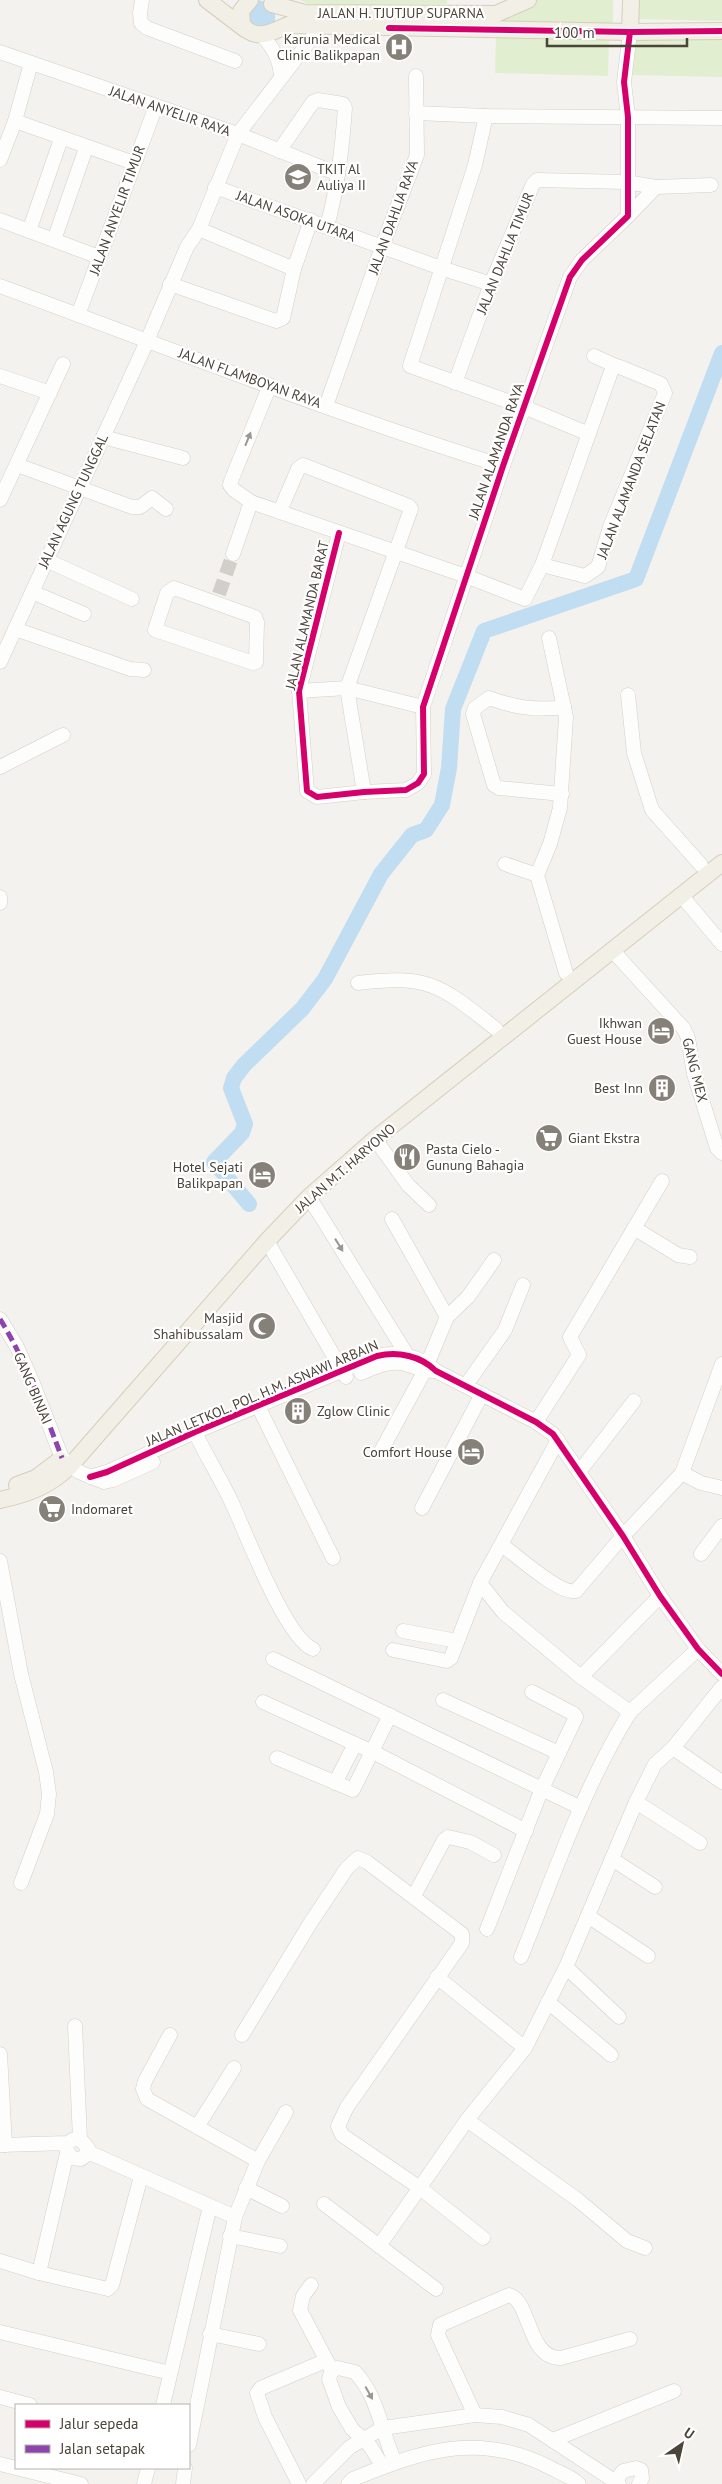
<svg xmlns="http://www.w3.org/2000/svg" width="722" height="2484" viewBox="0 0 722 2484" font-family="'PT Sans',sans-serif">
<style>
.green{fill:#e1eecf}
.water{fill:#c0ddf1}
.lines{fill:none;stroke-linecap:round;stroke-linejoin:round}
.river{stroke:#c0ddf1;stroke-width:16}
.minor-tunnel{stroke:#d2cfca;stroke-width:14;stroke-dasharray:14 7;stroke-linecap:butt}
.minor-casing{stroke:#d2d0cb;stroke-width:15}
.major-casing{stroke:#d6cebb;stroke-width:18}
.minor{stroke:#fdfdfc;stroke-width:14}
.major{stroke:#f2efe6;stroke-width:16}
.quiet{stroke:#8e44ad;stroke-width:5;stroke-dasharray:10 5;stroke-linecap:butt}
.cycleway-casing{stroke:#fff;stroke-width:9}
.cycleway{stroke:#d6006c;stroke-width:6}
.oneway{fill:#9b9791}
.labels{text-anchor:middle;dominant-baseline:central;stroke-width:4.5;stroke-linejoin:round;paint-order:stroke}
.street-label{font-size:14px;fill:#4b4439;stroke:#fff}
.poi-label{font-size:14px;fill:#4b4439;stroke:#fff;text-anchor:end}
</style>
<rect width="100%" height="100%" fill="#f4f2ee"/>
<!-- green -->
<g class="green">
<polygon points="300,0 447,0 447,4 309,4"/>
<polygon points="536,0 613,0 613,24 491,20"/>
<polygon points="635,0 722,0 722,21 634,19"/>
<polygon points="496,33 609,36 608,76 495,73"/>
<polygon points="633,34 722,36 722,77 632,75"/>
</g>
<!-- water -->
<path class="water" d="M255,0c14,0 24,10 19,24l-20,8 -11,-21z"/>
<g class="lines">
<!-- river -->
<polyline class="river" points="249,1204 214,1162 242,1133 245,1124 231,1088 234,1078 244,1065 302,1009 325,979 381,874 412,835 426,830 442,805 449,768 453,709 484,631 636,579 722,353"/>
<!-- minor-tunnel -->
<polyline class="minor-tunnel" points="219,594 233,554"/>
<!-- minor casing -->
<g class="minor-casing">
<g id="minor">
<polyline points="142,0 140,13 141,23 147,28 235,61"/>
<path d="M262,35c11,13 18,24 19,41"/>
<polyline points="0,52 238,134 338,174"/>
<polyline points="416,113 486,116 722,118"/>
<polyline points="486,116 475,165 410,366 524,407 589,434"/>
<polyline points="15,121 134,163"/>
<path d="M279,151l34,-49 5,-2 25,4 2,4c-3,40 -7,79 -18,118"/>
<polyline points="0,160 15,121 31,63"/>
<polyline points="215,187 441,268 491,284"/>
<polyline points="628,216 656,187"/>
<polyline points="0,220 99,257"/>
<polyline points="199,229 294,269"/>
<polyline points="29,231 61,139"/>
<polyline points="54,240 86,148"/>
<polyline points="170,284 276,321 283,318 294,269 311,220"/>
<path d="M0,286c167,61 333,128 503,180"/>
<polyline points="78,315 156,106"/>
<polyline points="594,356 616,366"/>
<polyline points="0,376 50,393"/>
<polyline points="455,383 491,284 533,184 537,180 626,182 656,187 711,185"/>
<polyline points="270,385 231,481 230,485 234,490 251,502 466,576 525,599 542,565 612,369 616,366 620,367 661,384 665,393 610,527 598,567 585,576 542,565"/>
<polyline points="326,406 382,247 417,155 416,76"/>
<polyline points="103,437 183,458"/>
<polyline points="17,465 132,507 140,507 152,498 166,509"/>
<polyline points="0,500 63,364"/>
<polyline points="280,511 298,469 303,465 409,506 411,509 347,688 364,792"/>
<polyline points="339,533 299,691 307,791 317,797 364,792 406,790 418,783 424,774 423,707 503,466 570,277 582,260 628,216 628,117 624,82 630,32"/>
<polyline points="233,554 251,502"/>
<polyline points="46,560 132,599"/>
<polygon points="174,588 255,617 257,622 256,662 253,663 155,630 167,593"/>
<polyline points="32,592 84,614"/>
<polyline points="15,629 130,669 144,670"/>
<polyline points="549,638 566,717 560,808 550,844 537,875 566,973"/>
<polyline points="0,662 144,348 187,247 199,229 238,134 321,26"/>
<polyline points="299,691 347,688 423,707"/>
<polyline points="628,695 634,753 652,810 701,865"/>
<polyline points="0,767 63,735"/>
<path d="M562,794l-63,-6 -5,-3 -21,-71 2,-6 14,-10c24,9 50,13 75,9"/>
<polyline points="505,864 537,875"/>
<polyline points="681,895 722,944"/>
<polyline points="0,897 0,903"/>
<polyline points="612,950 684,1029 688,1038 694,1074 717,1148 722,1153"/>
<path d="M358,983c73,-9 83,3 138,46"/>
<polyline points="375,1139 408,1185 429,1205"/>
<polyline points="309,1197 407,1355"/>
<polyline points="634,1228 678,1255 690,1257"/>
<polyline points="267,1241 346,1377"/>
<polyline points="447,1317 468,1297 494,1260"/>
<polyline points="0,1319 17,1347 32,1381 62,1458 79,1472 104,1482 113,1480 153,1462"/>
<path d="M361,1373c12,-5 26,-12 40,-10 13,3 22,9 35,8"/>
<polyline points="466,1385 505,1330 523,1285"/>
<polyline points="262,1414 333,1558"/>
<polyline points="536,1422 579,1355 570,1337 662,1181"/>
<path d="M195,1432c11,24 26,47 37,71 14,30 54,136 81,146"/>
<polyline points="381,1451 424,1372 447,1317 392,1219"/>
<polyline points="579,1472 634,1401"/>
<polyline points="682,1473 701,1483 722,1488"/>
<path d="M90,1477l17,-5 88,-40 182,-76c21,-5 44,0 59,15l100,51 17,12 70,102 37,60 38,53 24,25"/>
<polyline points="422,1508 482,1394"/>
<path d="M502,1545c14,10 58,50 74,46l47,-55 59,-63 40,-109"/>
<polyline points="701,1554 722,1526"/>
<polyline points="0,1561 21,1674 46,1772 49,1794 47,1814 21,1883"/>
<polyline points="480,1583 503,1612 581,1677 630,1712 698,1649"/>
<polyline points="403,1631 457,1641"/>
<polyline points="393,1650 447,1661 451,1658 480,1583 558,1440"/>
<polyline points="273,1659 581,1808"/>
<polyline points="581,1677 660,1596"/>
<polyline points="443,1700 559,1753"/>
<polyline points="263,1702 373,1752 526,1831"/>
<polyline points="673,1748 722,1782"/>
<polyline points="277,1758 353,1790 390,1715"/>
<polyline points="335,1783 355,1744"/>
<polyline points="636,1802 700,1843"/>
<polyline points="612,1859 655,1887"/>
<polyline points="414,1896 444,1840 448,1837 470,1842 494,1855"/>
<polyline points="588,1916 648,1956"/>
<polyline points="487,1929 541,1791 576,1717 574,1714 532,1692"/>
<path d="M521,1957c33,-82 62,-169 109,-245"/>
<polyline points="566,1967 619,2017"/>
<polyline points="437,1977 525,2048"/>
<polyline points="548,2002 611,2055"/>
<polyline points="75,2026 80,2139"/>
<polyline points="170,2035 145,2081 143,2089 147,2099 258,2161"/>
<polyline points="242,2035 311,1922 347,1868 358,1858 367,1862 458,1931 462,1934 462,1943 347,2107 338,2126 342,2135 420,2188 483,2238"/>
<polyline points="0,2054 5,2145"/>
<polyline points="467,2120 578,2200 627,2241 645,2248"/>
<polyline points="197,2127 234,2068"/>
<polyline points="0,2145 68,2143 72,2140 80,2139 88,2148 85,2156 81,2159 71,2158 66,2148 68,2143"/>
<polyline points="88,2152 235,2217"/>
<polyline points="246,2188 282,2206"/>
<polyline points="324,2204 436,2289"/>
<polyline points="230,2236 280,2246"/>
<polyline points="379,2246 467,2120 525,2048 566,1967 636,1802 655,1764 673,1748 722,1687"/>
<polyline points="0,2261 39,2273 108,2289 112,2285 141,2176"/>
<polyline points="39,2273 67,2153"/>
<polyline points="311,2285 303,2296 300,2310 330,2367"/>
<polyline points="0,2332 170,2373"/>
<polyline points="210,2334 259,2344"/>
<path d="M332,2370l6,-2 17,4c24,26 26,60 40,90"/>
<polyline points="332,2370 329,2379 339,2407 352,2429 370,2446 383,2467"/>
<polyline points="0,2397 30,2405"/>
<polyline points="163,2405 210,2206"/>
<path d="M475,2415l-37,-80 2,-10 69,-30c22,6 18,64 52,63l69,-19"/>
<polyline points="553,2440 674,2391"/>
<polyline points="189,2445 235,2217 258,2161 286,2112"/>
<polyline points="0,2464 81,2484"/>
<polyline points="616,2480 623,2471 636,2468 641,2470 642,2478 639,2484"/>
<polyline points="144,2484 148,2468"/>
<polyline points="183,2484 185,2468"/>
<polyline points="299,2484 265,2417 257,2393 261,2388 325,2361"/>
<polyline points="313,2484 350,2447 383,2428 475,2415 502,2417 529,2425 619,2484"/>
<path d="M348,2484l5,-5c69,-28 125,-48 196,-12 9,5 22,9 30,17"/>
</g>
</g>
<!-- major casing -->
<g class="major-casing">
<g id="major">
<polyline points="207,0 245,29"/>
<path d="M250,0l-9,11 1,14c14,17 30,7 46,0l342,7 92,-1"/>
<polyline points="272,4 305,13 496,14 528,0"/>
<polyline points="630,32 631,0"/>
<polyline points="17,1485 36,1478 60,1460"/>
<path d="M0,1500c28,-6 50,-14 71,-35l196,-224 42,-44 66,-58 347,-276"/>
</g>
</g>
<!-- minor -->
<use href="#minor" class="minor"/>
<!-- major -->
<use href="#major" class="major"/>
<!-- quiet -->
<path class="quiet" d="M0,1319c27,44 44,92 62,139"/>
<!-- cycleway casing -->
<g class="cycleway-casing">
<g id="cycleway">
<polyline points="389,28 630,32 722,31"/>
<polyline points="339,533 299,691 307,791 317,797 364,792 406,790 418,783 424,774 423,707 503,466 570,277 582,260 628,216 628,117 624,82 630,32"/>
<path d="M90,1477l17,-5 88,-40 182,-76c21,-5 44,0 59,15l100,51 17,12 70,102 37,60 38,53 24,25"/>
</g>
</g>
<!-- cycleway -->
<use href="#cycleway" class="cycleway"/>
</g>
<!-- one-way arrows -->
<defs><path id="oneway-solid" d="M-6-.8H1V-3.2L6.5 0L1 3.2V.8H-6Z" transform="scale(1.25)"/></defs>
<g class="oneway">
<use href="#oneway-solid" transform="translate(248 439) rotate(-68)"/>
<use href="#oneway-solid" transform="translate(339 1245) rotate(58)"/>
<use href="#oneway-solid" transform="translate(369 2393) rotate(61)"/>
</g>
<!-- icons -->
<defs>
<g id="hospital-disc" transform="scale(1.4375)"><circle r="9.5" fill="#868178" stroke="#fff"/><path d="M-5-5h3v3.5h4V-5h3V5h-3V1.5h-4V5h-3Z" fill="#fff"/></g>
<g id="school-disc" transform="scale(1.4375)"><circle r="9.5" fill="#868178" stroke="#fff"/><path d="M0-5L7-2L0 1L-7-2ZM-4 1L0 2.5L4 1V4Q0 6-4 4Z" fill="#fff"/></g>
<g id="hotel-disc" transform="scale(1.4375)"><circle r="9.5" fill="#868178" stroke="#fff"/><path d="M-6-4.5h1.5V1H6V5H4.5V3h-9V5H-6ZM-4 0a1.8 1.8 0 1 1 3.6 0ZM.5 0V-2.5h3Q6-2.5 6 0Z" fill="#fff"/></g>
<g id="building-disc" transform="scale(1.4375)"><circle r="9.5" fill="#868178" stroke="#fff"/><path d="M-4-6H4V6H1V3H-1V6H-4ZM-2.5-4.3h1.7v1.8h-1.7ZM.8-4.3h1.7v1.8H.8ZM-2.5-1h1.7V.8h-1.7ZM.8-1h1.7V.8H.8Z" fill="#fff"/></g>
<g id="supermarket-disc" transform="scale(1.4375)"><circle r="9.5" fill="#868178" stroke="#fff"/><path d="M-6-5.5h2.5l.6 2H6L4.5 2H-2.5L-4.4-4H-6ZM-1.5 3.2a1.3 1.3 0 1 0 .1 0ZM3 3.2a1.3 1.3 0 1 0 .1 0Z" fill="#fff"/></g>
<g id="restaurant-disc" transform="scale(1.4375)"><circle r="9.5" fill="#868178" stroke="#fff"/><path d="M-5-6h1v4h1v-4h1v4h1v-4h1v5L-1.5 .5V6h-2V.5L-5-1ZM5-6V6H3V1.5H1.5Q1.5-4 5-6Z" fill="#fff"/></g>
<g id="mosque-disc" transform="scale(1.4375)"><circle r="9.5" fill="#868178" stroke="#fff"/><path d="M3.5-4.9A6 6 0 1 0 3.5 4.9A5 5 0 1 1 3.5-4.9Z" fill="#fff"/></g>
</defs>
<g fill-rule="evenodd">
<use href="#hospital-disc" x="399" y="47"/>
<use href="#school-disc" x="298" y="177"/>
<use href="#hotel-disc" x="661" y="1031"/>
<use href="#building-disc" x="662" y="1088"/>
<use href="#supermarket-disc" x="549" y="1138"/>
<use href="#restaurant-disc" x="407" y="1157"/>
<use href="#hotel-disc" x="262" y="1175"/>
<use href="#mosque-disc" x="262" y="1326"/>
<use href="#building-disc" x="298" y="1411"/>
<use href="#hotel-disc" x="471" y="1452"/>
<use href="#supermarket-disc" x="52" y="1509"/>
</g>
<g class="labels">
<!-- street labels -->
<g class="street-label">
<text x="401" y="13">JALAN H. TJUTJUP SUPARNA</text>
<text transform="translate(170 111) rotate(19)">JALAN ANYELIR RAYA</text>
<text transform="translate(117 210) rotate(-70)">JALAN ANYELIR TIMUR</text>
<text transform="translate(296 216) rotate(20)">JALAN ASOKA UTARA</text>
<text transform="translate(393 217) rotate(-70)">JALAN DAHLIA RAYA</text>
<text transform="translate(505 253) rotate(-68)">JALAN DAHLIA TIMUR</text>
<text transform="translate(250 378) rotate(20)">JALAN FLAMBOYAN RAYA</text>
<text transform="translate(496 451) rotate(-71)">JALAN ALAMANDA RAYA</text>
<text transform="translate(631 480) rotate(-69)">JALAN ALAMANDA SELATAN</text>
<text transform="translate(73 501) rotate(-65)">JALAN AGUNG TUNGGAL</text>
<text transform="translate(307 615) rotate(-77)">JALAN ALAMANDA BARAT</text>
<text transform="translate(695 1070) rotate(76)">GANG MEX</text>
<text transform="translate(345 1168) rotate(-41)">JALAN M.T. HARYONO</text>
<text transform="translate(33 1388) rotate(67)">GANG BINJAI</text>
<text transform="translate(262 1393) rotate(-23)">JALAN LETKOL. POL. H.M. ASNAWI ARBAIN</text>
</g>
<!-- poi labels -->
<g class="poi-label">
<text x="380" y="39">Karunia Medical<tspan x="380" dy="16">Clinic Balikpapan</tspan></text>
<text x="317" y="169" text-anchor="start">TKIT Al<tspan x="317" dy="16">Auliya II</tspan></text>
<text x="642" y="1023">Ikhwan<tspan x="642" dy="16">Guest House</tspan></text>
<text x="643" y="1088">Best Inn</text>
<text x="568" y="1138" text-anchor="start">Giant Ekstra</text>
<text x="426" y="1149" text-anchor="start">Pasta Cielo -<tspan x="426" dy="16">Gunung Bahagia</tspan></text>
<text x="243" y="1167">Hotel Sejati<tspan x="243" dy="16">Balikpapan</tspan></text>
<text x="243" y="1318">Masjid<tspan x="243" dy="16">Shahibussalam</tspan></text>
<text x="317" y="1411" text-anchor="start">Zglow Clinic</text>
<text x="452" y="1452">Comfort House</text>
<text x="71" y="1509" text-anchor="start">Indomaret</text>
</g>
</g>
<!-- legend -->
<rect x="15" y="2404" width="175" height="65" fill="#ffffff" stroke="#b7b4b0"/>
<rect x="25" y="2420" width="25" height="8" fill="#d6006c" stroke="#b7b4b0"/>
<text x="60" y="2429" font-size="15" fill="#4b4439">Jalur sepeda</text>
<rect x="25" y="2445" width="25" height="8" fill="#8e44ad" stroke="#b7b4b0"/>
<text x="60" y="2454" font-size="15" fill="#4b4439">Jalan setapak</text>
<!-- north arrow -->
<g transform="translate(682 2444) rotate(34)" stroke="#ffffff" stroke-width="4" paint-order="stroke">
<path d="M0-4L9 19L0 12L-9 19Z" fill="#4b4439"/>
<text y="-8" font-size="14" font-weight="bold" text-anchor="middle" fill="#4b4439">U</text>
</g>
<!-- scale -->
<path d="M547 38v8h140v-8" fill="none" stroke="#4b4439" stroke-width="2.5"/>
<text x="554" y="38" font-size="15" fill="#4b4439" stroke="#ffffff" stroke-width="4" paint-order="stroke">100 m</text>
</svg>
